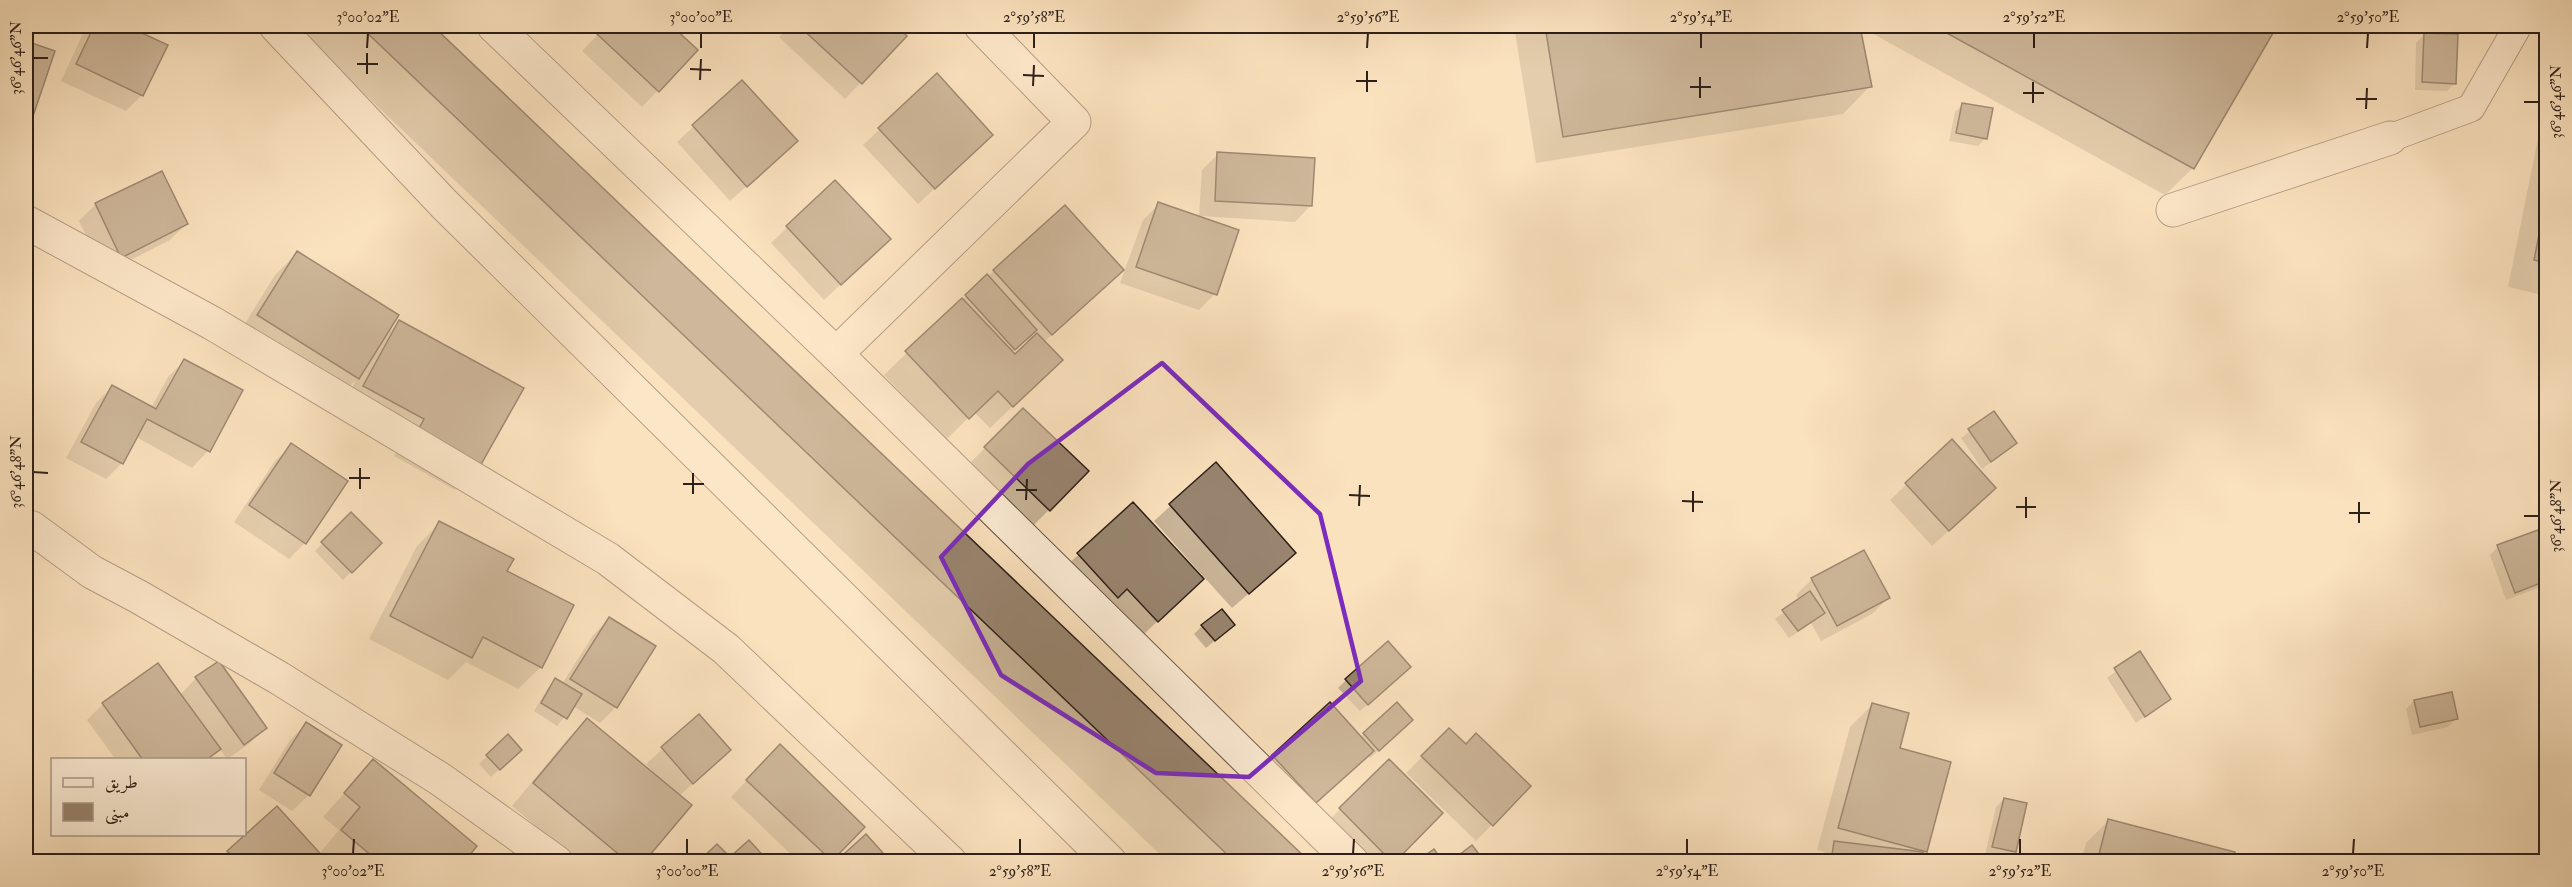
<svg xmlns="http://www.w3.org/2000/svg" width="2572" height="887" viewBox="0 0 2572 887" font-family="'IM FELL Double Pica',Amiri,serif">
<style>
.shadow{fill:#0003;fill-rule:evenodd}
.building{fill:#98846f;stroke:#2d1f19;stroke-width:1.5}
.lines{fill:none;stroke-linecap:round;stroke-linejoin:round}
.lane-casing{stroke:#605042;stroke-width:29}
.street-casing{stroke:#605042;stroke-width:35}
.lane{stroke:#fcecd5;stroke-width:27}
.street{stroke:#fcecd5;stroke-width:33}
.marked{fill:none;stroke:#7b2cbf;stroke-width:4.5;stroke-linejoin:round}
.ticks{fill:none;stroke:#2d1f19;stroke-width:2}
.neatline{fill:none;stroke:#2d1f19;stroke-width:2}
.ticks-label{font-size:15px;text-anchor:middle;fill:#2d1f19}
</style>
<rect width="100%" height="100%" fill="#fbe2be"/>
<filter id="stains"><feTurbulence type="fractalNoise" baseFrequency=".00333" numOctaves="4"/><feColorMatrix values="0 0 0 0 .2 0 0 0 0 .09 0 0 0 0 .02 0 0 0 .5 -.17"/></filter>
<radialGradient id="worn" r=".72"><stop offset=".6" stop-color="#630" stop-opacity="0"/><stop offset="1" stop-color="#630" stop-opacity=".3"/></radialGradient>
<!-- shadow -->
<g class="shadow">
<polygon points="89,26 124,26 166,46 142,95 126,111 61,81 84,31"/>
<polygon points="317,26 431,26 1308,862 1168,862 306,38"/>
<polygon points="606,26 670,26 696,50 642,107 582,51"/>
<polygon points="790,26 894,26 905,36 845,99 779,37"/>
<polygon points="1514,26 2256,26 2271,34 2193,168 2165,195 1859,26 1870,86 1843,114 1536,163"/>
<polygon points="2424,35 2455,83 2447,91 2415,90 2416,43"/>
<polygon points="26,43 53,52 26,133"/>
<polygon points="937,76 975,151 918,204 863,145"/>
<polygon points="742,82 779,157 730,201 677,142"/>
<polygon points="2546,99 2546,296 2508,287"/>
<polygon points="1963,104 1986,138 1978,146 1949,141 1955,112"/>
<polygon points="1218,154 1311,205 1295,222 1199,216 1202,170"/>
<polygon points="161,173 186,224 170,240 105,273 79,221 95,205"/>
<polygon points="835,182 873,255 824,300 771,243"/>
<polygon points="1159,204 1215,294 1199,310 1120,283 1143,220"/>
<path d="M1065,207l41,79 -62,56 -6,40 -48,46 -16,-16 -28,28 -62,-65 82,-79zM1025,339l4,4 -14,13 -4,-3z"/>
<polygon points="297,253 386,335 399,322 478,467 455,490 394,456 402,442 341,409 356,380 335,400 236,338 275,275"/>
<polygon points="184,361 241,391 208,451 192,468 136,437 122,463 106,479 66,458 96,403 112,387 151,408 168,377"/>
<polygon points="1023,410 1087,471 1033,526 969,464"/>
<polygon points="1994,413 2015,443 1982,469 1961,438"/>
<polygon points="1952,442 1978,504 1932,546 1890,500"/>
<polygon points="292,445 305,543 289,559 234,522 275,461"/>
<polygon points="1215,465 1277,569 1232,608 1204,577 1141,637 1062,570 1133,504 1200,577 1202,575 1154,521"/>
<polygon points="351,514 380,543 343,580 315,551"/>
<polygon points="440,523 505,572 541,667 518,689 466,662 448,680 369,639 417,546"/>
<polygon points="2537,532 2546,558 2546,585 2506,600 2490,555 2498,547"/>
<polygon points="1812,579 1888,598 1872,614 1821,641 1811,623 1789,638 1775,619 1799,600 1796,595"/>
<polygon points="609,619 616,707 600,723 573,706 557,726 534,711 548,688 556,680 562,684 593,635"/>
<polygon points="1233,625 1206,648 1194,634 1202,626"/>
<polygon points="2140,653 2169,699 2136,723 2107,678"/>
<polygon points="158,665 180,695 196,678 265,728 249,744 227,759 219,748 208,760 116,760 87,720 103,704"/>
<polygon points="1401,675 1360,711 1338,688 1346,680"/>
<polygon points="2414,701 2456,719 2448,727 2412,735 2406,709"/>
<polygon points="1397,704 1403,728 1370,758 1368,755 1299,818 1257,772 1273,756 1360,737"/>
<polygon points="1872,705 1926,851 1921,856 1921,862 1818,862 1825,852 1817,850 1850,727"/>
<polygon points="699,716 713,766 679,796 642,862 578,862 512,806 565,742 587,720 650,772 652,771 646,764"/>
<polygon points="306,724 309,795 292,811 259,790 290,740"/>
<polygon points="1449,730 1466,746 1529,786 1476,841 1406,773"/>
<polygon points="508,736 512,758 491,777 479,764"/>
<polygon points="373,761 462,862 329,862 326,859 324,862 219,862 228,852 319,854 339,830 323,817"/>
<polygon points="1389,761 1393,862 1360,862 1324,825"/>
<polygon points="764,762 863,827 830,862 799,862 731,797"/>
<polygon points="2004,799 2015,851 2007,859 1985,855 1996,807"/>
<polygon points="2108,821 2231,862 2081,862 2086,843"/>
</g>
<!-- building -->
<g class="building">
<polygon points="94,26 127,26 168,45 143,96 76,64"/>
<polygon points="360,26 433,26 1310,862 1235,862"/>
<polygon points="605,26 672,26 698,50 659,92 597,34"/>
<polygon points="799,26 897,26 907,36 862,84"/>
<polygon points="1545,26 1860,26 1872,87 1563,137"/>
<polygon points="1934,26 2259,26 2273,33 2194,169"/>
<polygon points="2424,33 2458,34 2456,84 2422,82"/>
<polygon points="26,41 55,51 27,134 26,134"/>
<polygon points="937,73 993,135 935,189 878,128"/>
<polygon points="742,80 798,141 747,187 692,125"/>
<polygon points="1962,103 1993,108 1987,139 1956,133"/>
<polygon points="1217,152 1315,158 1312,206 1215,201"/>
<polygon points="162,171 188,224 121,258 95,203"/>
<polygon points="835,180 891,239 841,285 786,226"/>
<polygon points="2546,200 2546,263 2534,260"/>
<polygon points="1158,202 1239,230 1217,295 1136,267"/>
<polygon points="1065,205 1124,270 1052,335 993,270"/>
<polygon points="297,251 399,315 359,379 257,315"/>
<polygon points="987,274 1037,330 1015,350 965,295"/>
<polygon points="962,298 1015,354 1037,333 1063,360 1013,407 998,391 969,419 905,351"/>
<polygon points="399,320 524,388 479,468 416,434 424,419 363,386"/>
<polygon points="184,359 243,390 210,452 147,419 123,464 81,442 112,385 156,409"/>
<polygon points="1023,408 1089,471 1050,511 984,447"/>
<polygon points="1994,411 2017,443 1991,462 1968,429"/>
<polygon points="1952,439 1996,488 1949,531 1905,483"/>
<polygon points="291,443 348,481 306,544 249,505"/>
<polygon points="1216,462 1296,553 1249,594 1169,504"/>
<polygon points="1133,502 1204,579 1158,622 1127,589 1118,598 1077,553"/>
<polygon points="351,512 382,543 352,573 321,542"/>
<polygon points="439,521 514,559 507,571 574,605 542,668 483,637 472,658 390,616"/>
<polygon points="2538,530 2546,554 2546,581 2515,593 2497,545"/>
<polygon points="1864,550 1890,598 1837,626 1811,578"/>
<polygon points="1810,591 1825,613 1798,631 1782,610"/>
<polygon points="1222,609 1235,625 1215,641 1201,625"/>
<polygon points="609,617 656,646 617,708 570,679"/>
<polygon points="1388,641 1411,667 1368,705 1345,679"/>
<polygon points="2140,651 2171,699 2145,717 2114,668"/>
<polygon points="219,661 267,728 244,745 195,677"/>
<polygon points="158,663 221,749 206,760 143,760 102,703"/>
<polygon points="555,678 582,694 567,719 541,703"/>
<polygon points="2452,692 2458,719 2420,727 2414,700"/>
<polygon points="1330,702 1374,751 1316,803 1272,755"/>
<polygon points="1397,702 1413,720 1379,751 1363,733"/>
<polygon points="1872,703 1909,713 1900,748 1951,762 1927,852 1838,828"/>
<polygon points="699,714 731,750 693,784 661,747"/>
<polygon points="587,718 692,805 644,862 628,862 533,783"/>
<polygon points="306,722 342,745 310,796 274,773"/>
<polygon points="1449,728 1466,744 1476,733 1531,786 1493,826 1421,756"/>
<polygon points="508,734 522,750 500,770 486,755"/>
<polygon points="780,744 865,827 832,861 746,780"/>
<polygon points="373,759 477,846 464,862 379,862 341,830 360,807 344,793"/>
<polygon points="1389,759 1443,813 1395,862 1392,862 1339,808"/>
<polygon points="2004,798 2027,803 2016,852 1992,847"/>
<polygon points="277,806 327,861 237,862 227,851"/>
<polygon points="2108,819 2235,852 2233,862 2097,862"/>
<polygon points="866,834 891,862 835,862"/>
<polygon points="749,840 769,862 698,862 717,844 730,857"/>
<polygon points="1834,841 1923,852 1922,862 1831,862"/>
<polygon points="1472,845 1485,862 1450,862"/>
<polygon points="1434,849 1443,862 1416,862"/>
</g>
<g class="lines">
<!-- lane casing -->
<g class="lane-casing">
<polyline id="lane" points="2390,138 2471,108 2518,26"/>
</g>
<!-- street casing -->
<g class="street-casing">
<g id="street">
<polyline points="276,26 444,204 1110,862"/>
<polyline points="494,26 836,354 1352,862"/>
<polyline points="2173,210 2390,138"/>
<polyline points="26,222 212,323 608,559 726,649 950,862"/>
<polyline points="836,354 1074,122 981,26"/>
<polyline points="26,526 32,528 92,572 139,597 279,678 440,779 556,862"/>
</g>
</g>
<!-- lane -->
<use href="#lane" class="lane"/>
<!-- street -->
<use href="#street" class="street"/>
</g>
<!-- marked area -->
<path d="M0 0H2572V887H0ZM1162,363l158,151 41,167 -112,96 -93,-4 -155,-98 -60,-118 87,-93z" fill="#fbe2be" fill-opacity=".55" fill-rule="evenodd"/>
<path class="marked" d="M1162,363l158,151 41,167 -112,96 -93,-4 -155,-98 -60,-118 87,-93z"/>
<!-- ticks -->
<path class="ticks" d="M367,48l1,-15M701,48v-15M1034,48v-15M1367,48l1,-15M1701,48v-15M2034,48v-15M2367,48l1,-15M33,58h15M357,64h21M690,69l21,1M367,74v-21M1023,75l21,1M700,80l1,-21M1356,81h21M1033,86l1,-21M1690,87h21M1367,92v-21M2023,93h21M1700,98v-21M2356,99h21M2524,102h15M2033,103v-21M2366,109l1,-21M33,472l15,1M349,478h21M683,484h21M360,489v-21M1016,490h21M693,494v-21M1349,495l21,1M1026,500l1,-21M1682,501l21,1M1359,506l1,-21M2016,507h20M1693,512v-21M2349,513h21M2524,516h15M2026,518v-21M2359,523v-21M353,854l1,-15M687,854v-15M1020,854v-15M1353,854l1,-15M1687,854v-15M2020,854v-15M2353,854l1,-15"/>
<!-- margin -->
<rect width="2572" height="887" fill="none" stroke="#fbe2be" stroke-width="66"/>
<!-- legend -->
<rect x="51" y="758" width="195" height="78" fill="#fcecd5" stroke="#a99a8a" stroke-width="1.5"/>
<rect x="63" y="778" width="30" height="9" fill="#fcecd5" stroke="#a99a8a" stroke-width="1.5"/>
<text x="105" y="788" font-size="18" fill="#2d1f19">طريق</text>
<rect x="63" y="803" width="30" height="18" fill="#98846f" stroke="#a99a8a" stroke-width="1.5"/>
<text x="105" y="818" font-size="18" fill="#2d1f19">مبنى</text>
<rect x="33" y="33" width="2506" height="821" class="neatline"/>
<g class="ticks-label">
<text x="368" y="22">3°00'02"E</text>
<text x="701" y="22">3°00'00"E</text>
<text x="1034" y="22">2°59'58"E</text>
<text x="1368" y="22">2°59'56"E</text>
<text x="1701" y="22">2°59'54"E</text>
<text x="2034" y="22">2°59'52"E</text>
<text x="2368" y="22">2°59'50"E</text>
<text transform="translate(16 58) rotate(-90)" y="5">36°46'46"N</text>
<text transform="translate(2556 102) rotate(-90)" y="5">36°46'46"N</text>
<text transform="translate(16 472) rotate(-90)" y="5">36°46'48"N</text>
<text transform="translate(2556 516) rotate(-90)" y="5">36°46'48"N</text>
<text x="353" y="876">3°00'02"E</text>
<text x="687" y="876">3°00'00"E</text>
<text x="1020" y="876">2°59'58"E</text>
<text x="1353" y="876">2°59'56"E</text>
<text x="1687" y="876">2°59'54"E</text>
<text x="2020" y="876">2°59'52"E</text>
<text x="2353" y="876">2°59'50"E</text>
</g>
<rect width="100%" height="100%" filter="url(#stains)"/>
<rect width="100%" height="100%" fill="url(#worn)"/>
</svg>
